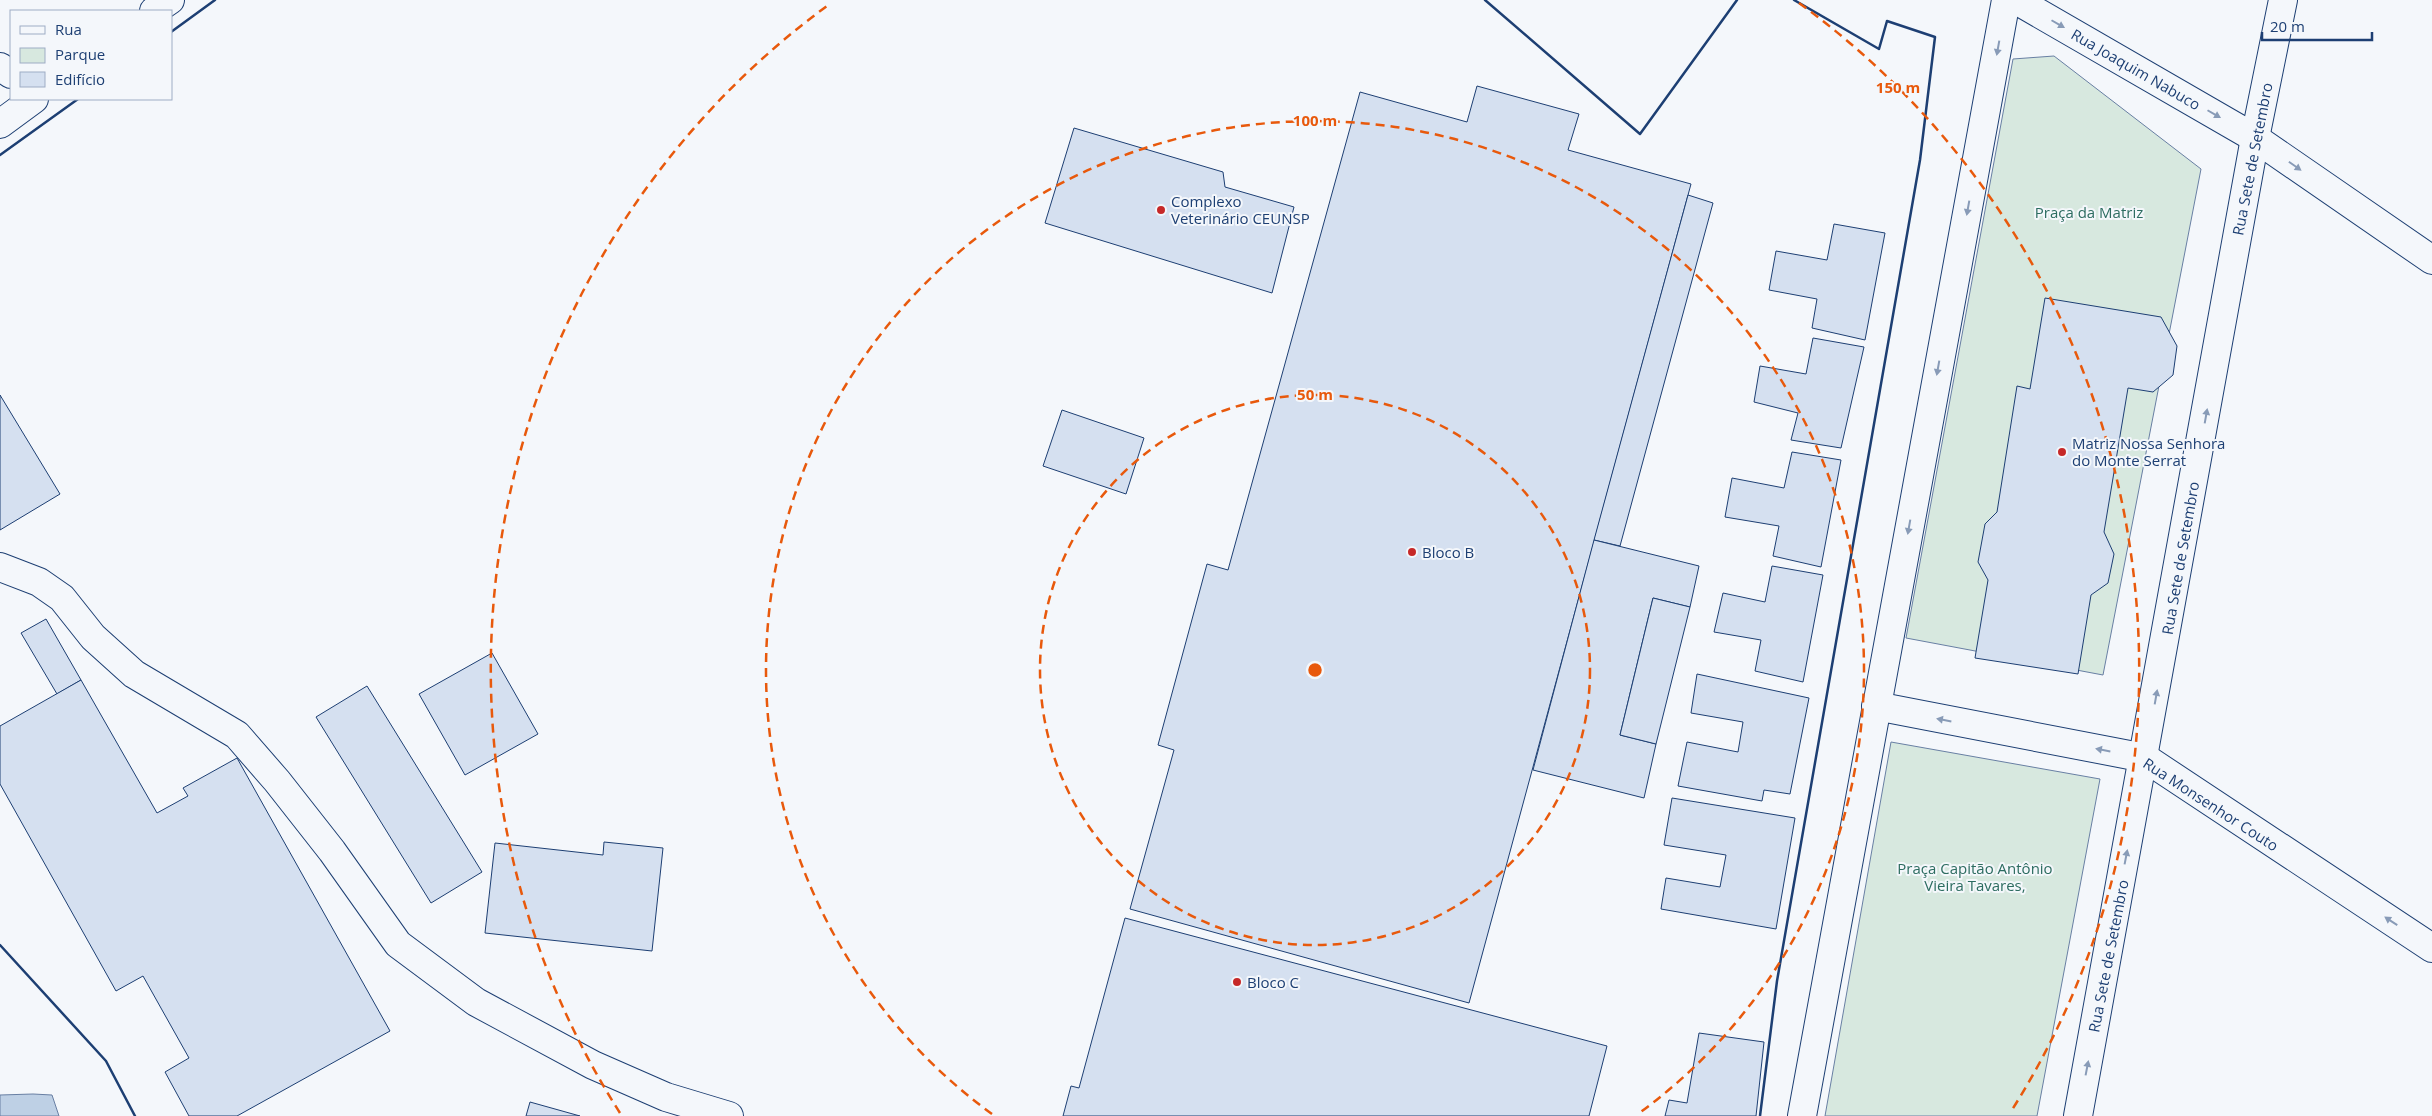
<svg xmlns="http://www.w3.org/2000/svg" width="2432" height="1116" viewBox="0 0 2432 1116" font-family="'Open Sans',sans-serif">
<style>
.green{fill:#d7e8df;stroke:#687fa3}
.water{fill:#bed0e5;stroke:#687fa3}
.building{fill:#d5e0f0;stroke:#1d3f73}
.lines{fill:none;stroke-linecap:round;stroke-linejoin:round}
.minor-casing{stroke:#1d3f73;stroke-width:30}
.minor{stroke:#f4f7fb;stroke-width:28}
.wall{stroke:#1d3f73;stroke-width:2.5}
.oneway{fill:#889bb7}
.ring{fill:none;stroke:#e8590c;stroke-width:2.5;stroke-dasharray:9 6}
.poi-dot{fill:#c62828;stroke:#f4f7fb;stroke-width:2}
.labels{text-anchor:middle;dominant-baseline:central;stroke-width:4;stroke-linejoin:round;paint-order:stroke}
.street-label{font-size:15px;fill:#1d3f73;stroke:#f4f7fb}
.poi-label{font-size:15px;fill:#1d3f73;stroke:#f4f7fb;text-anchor:start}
.park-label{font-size:15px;fill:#2c6c60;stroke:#f4f7fb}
.centre{fill:#e8590c;stroke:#f4f7fb;stroke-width:2.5}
.ring-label{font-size:15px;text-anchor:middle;font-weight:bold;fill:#e8590c;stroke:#f4f7fb;stroke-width:4;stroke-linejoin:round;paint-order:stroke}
</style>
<rect width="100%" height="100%" fill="#f4f7fb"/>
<!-- green -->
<g class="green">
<polygon points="2054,56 2201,169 2103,675 1906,638 2013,59"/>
<polygon points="1891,742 2100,779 2037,1116 1825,1116"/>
</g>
<!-- water -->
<polygon class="water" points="33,1094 52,1095 59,1116 0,1116 0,1095"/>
<!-- building -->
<g class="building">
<polygon points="1477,86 1579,114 1568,150 1691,184 1469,1003 1130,909 1174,750 1158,745 1207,564 1228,570 1360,92 1467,122"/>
<polygon points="1074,128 1223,172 1225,187 1294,207 1272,293 1045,223"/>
<polygon points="1688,195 1713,203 1620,546 1594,540"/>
<polygon points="1834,224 1885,233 1865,340 1812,328 1817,299 1769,290 1776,251 1827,260"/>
<polygon points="2045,298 2161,317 2177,346 2173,375 2153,392 2128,388 2104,532 2114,554 2108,583 2091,595 2078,674 1975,658 1988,580 1978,562 1985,524 1997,512 2017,386 2030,389"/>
<polygon points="1813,338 1864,347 1841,448 1791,440 1798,413 1754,402 1760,366 1806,374"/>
<polygon points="0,395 60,494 0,530"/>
<polygon points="1062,410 1144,438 1126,494 1043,466"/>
<polygon points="1792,452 1841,460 1821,567 1773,556 1779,526 1725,517 1732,478 1784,488"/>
<polygon points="1594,540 1699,566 1690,607 1653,598 1620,735 1656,744 1644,798 1533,770"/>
<polygon points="1772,566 1823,575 1803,682 1755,671 1761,640 1714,632 1723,593 1765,602"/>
<polygon points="1653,598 1690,607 1656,744 1620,735"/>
<polygon points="46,619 81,680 57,694 21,633"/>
<polygon points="492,653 538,734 465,775 419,694"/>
<polygon points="1697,674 1809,698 1790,794 1764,790 1762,801 1678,786 1687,742 1738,752 1743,722 1691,713"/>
<polygon points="81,680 157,813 188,796 183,788 237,758 390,1031 237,1116 189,1116 165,1072 189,1058 143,976 116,991 0,784 0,726"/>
<polygon points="367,686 482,872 431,903 316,717"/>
<polygon points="1672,798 1795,818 1776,929 1661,909 1666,878 1720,887 1726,855 1664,845"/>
<polygon points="604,842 663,848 652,951 485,933 495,843 603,855"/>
<polygon points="1125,918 1607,1046 1589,1116 1063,1116 1071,1086 1079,1088"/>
<polygon points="1699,1033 1764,1042 1756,1116 1665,1116 1669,1100 1687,1103"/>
<polygon points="530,1102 580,1116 526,1116"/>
</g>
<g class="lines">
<!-- minor casing -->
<g class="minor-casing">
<g id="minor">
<polyline points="2016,0 2255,138 2432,260"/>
<polyline points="154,11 170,0"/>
<polyline points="0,67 11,74"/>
<polyline points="0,124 34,99"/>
<polyline points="0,567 39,582 62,598 93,637 134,674 237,735 277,781 332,851 398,944 476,1002 593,1065 666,1097 729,1116"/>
<polyline points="1876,706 2145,758 2432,948"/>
<polyline points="1802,1116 2006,0"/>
<polyline points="2078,1116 2255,138 2283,0"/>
</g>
</g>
<!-- minor -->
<use href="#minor" class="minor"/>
<!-- wall -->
<g class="wall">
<polyline points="1485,0 1640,134 1737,0"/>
<polyline points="171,32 215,0"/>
<polyline points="0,155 78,99"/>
<polyline points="0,945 106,1061 135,1116"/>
<polyline points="1760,1116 1777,981 1920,160 1935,37 1887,21 1879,49 1794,0"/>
</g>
</g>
<!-- one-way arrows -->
<defs><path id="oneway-solid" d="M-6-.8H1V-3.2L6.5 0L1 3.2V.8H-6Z" transform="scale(1.25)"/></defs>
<g class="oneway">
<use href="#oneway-solid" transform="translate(2058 24) rotate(30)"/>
<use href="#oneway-solid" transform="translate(1998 48) rotate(100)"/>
<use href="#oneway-solid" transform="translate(2214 114) rotate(30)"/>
<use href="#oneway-solid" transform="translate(2295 166) rotate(35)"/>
<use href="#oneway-solid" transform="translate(1968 208) rotate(100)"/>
<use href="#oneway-solid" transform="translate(1938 368) rotate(100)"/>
<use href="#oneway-solid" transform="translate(2206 416) rotate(-80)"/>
<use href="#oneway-solid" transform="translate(1909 527) rotate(100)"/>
<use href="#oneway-solid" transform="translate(2156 697) rotate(-80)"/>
<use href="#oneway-solid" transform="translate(1944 720) rotate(-169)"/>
<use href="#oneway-solid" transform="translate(2103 750) rotate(-169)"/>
<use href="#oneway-solid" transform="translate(2126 857) rotate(-79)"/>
<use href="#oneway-solid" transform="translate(2391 921) rotate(-147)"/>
<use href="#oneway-solid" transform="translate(2087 1068) rotate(-79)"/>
</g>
<!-- distance rings -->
<g class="ring">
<circle cx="1315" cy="670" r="275"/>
<path d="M992 1114A549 549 0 1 1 1638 1114"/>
<path d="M620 1113A824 824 0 0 1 831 3M1799 3A824 824 0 0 1 2010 1113"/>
</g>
<!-- markers -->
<g class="poi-dot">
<circle cx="1161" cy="210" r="5"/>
<circle cx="2062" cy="452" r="5"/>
<circle cx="1412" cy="552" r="5"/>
<circle cx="1237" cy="982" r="5"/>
</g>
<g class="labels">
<!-- street labels -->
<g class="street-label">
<text transform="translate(2136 69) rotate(30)">Rua Joaquim Nabuco</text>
<text transform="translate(2252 159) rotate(-79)">Rua Sete de Setembro</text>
<text transform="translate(2180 558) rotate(-80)">Rua Sete de Setembro</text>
<text transform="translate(2211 804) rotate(33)">Rua Monsenhor Couto</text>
<text transform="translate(2108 956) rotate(-79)">Rua Sete de Setembro</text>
</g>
<!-- poi labels -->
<g class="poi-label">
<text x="1171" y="201">Complexo<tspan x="1171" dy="17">Veterinário CEUNSP</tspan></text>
<text x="2072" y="443">Matriz Nossa Senhora<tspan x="2072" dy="17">do Monte Serrat</tspan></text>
<text x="1422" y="552">Bloco B</text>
<text x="1247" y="982">Bloco C</text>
</g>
<!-- park labels -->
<g class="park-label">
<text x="2089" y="212">Praça da Matriz</text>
<text x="1975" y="868">Praça Capitão Antônio<tspan x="1975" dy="17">Vieira Tavares,</tspan></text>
</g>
</g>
<circle cx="1315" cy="670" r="8" class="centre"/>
<g class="ring-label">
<text x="1898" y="93">150 m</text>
<text x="1315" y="126">100 m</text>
<text x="1315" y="400">50 m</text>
</g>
<!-- legend -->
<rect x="10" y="10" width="162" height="90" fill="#f4f7fb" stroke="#9eadc5"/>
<rect x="20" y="26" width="25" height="8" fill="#f4f7fb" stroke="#9eadc5"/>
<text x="55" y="35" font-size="15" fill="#1d3f73">Rua</text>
<rect x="20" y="48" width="25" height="15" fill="#d7e8df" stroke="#9eadc5"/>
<text x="55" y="60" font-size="15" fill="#1d3f73">Parque</text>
<rect x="20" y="72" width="25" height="15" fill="#d5e0f0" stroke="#9eadc5"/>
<text x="55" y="85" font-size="15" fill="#1d3f73">Edifício</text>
<!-- scale -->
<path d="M2262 32v8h110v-8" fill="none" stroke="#1d3f73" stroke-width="2.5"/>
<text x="2270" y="32" font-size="15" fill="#1d3f73" stroke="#f4f7fb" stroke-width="4" paint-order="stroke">20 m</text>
</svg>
